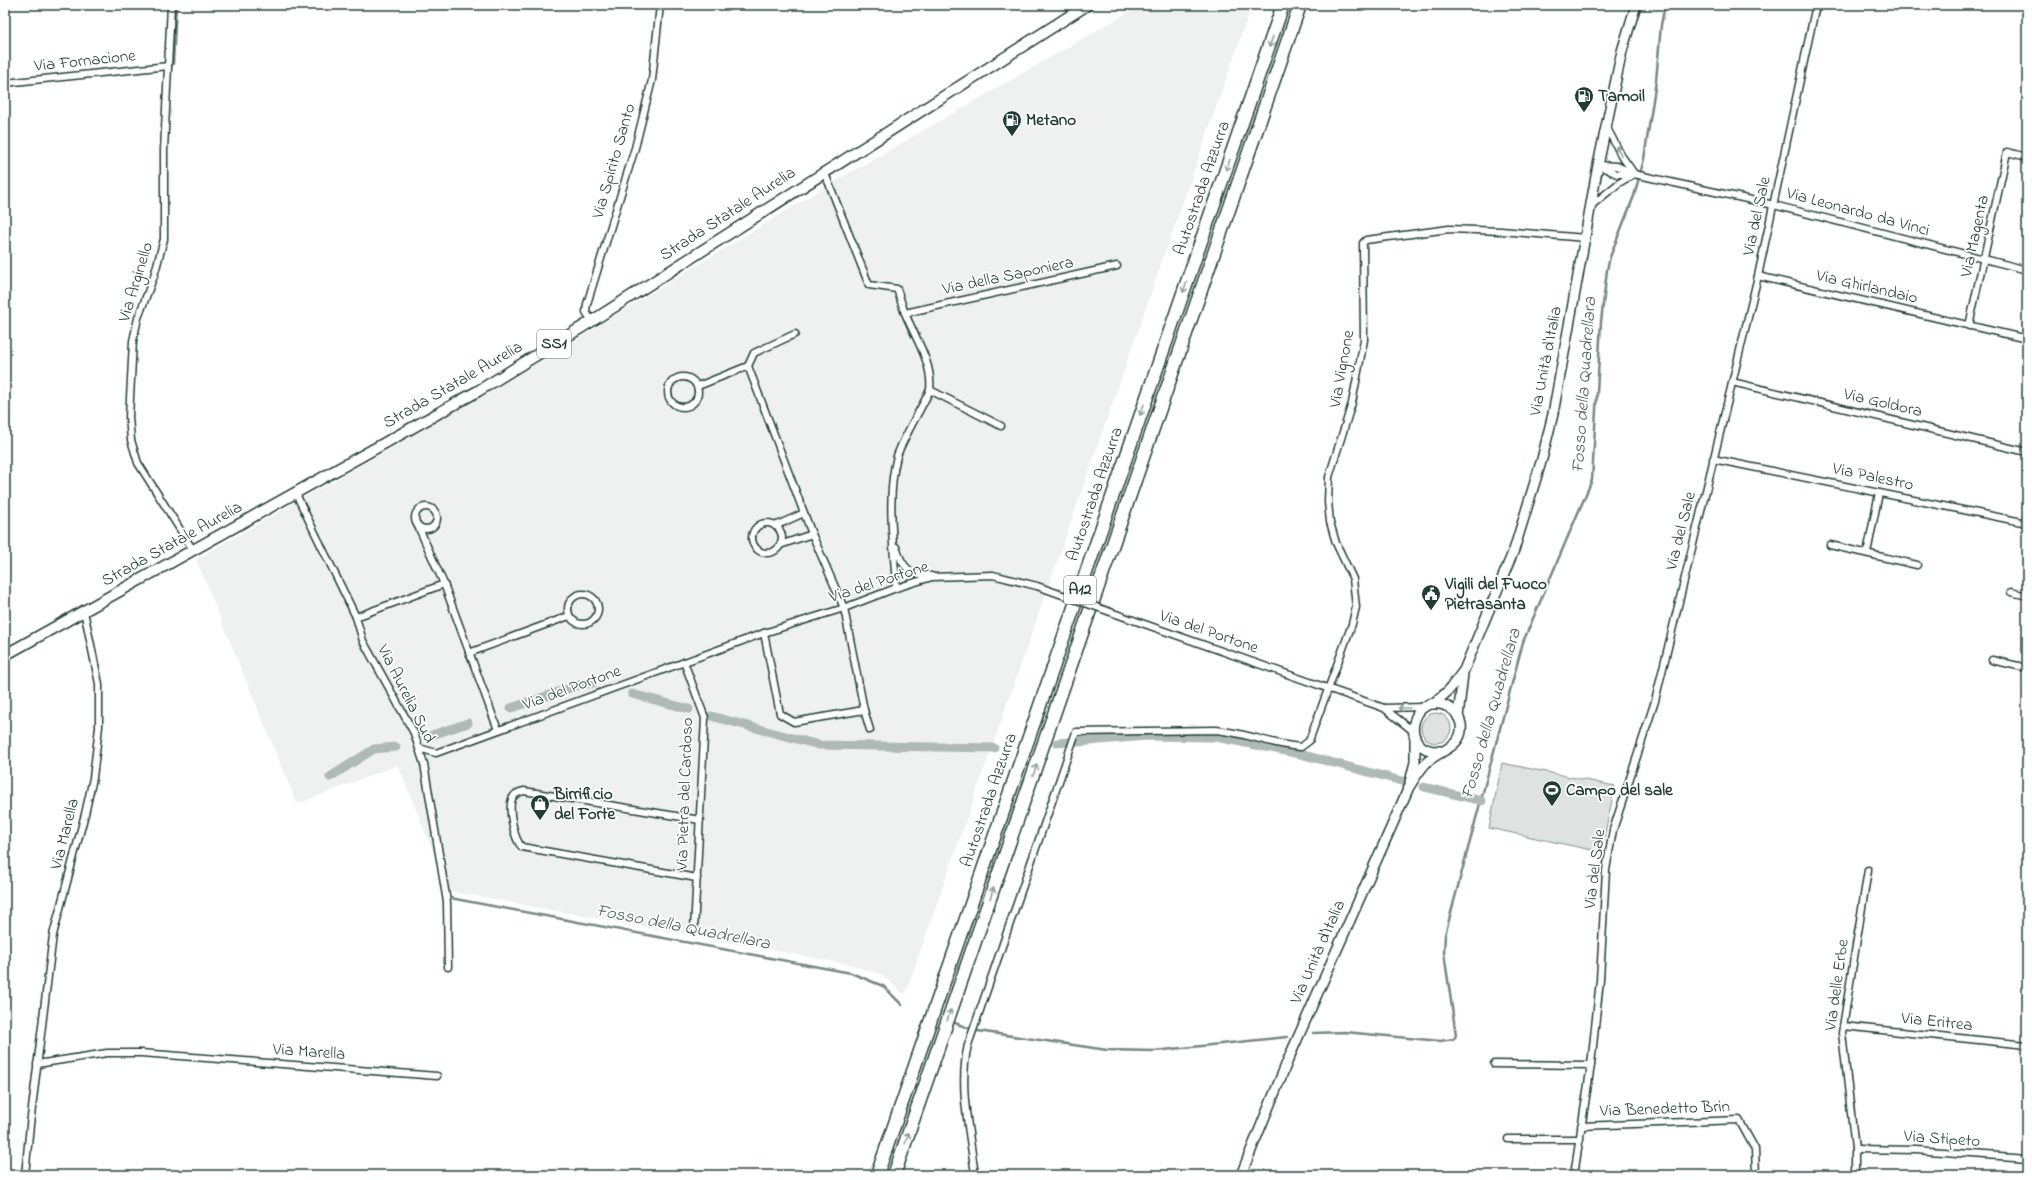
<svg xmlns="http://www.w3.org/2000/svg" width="2032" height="1180" viewBox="0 0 2032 1180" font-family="'Indie Flower',sans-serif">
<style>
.built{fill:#eef1f0}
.green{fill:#dee3e2;stroke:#7e908b}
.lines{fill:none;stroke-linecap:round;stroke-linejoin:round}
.stream{stroke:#758883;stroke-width:2.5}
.canal{stroke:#afbab7;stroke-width:9}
.street-casing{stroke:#1f3d34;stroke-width:9}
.secondary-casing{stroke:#1f3d34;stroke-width:12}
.primary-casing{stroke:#1f3d34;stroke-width:13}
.highway-casing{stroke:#1f3d34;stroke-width:15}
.street{stroke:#fff;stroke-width:6}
.secondary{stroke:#fff;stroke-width:9}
.primary{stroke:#fff;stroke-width:10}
.highway{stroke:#fff;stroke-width:12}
.street-bridge-casing{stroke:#1f3d34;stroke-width:9;stroke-linecap:butt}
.street-bridge{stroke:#fff;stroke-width:6}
.oneway{stroke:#8f9e9a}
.labels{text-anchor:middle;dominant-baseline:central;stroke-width:3.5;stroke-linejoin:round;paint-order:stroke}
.shield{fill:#fff;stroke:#627771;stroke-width:1}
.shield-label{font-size:16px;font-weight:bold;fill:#1f3d34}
.street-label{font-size:17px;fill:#1f3d34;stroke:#fff}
.poi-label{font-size:17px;font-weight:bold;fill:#1f3d34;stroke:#fff;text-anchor:start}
.water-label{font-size:18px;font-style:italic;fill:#4a625b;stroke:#fff}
</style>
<rect width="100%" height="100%" fill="#fff"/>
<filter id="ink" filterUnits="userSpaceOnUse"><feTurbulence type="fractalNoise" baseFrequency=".025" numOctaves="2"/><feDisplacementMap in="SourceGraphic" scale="8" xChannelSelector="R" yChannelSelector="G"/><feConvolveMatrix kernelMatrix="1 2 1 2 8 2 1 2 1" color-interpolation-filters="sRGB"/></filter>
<g filter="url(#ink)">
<!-- built -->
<polygon class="built" points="1141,5 1252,5 905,995 880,974 852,965 449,891 398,765 297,804 196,559 500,386 820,190"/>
<!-- green -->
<g class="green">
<circle cx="1436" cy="728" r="15"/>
<polygon points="1502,763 1615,786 1601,852 1489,828"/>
</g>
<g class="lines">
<!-- stream -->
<g class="stream">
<polyline points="173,64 176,5"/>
<polyline points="450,898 851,973 883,986 902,1005"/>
<polyline points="955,1023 968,1028"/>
<polyline points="978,1031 1107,1050 1154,1051 1287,1037"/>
<polyline points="1313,1033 1345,1032 1440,1041 1454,1039 1456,1035 1444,953 1445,935 1523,642 1592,480 1601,322 1607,270 1610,257 1634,196 1644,159 1656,81 1661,25 1665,5"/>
</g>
<!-- canal -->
<g class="canal">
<polyline points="632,694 689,709"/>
<polyline points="511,708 579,685 593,683"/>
<polyline points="711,716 819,745 994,748"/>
<polyline points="432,735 468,723"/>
<polyline points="1078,742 1145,736 1216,737 1300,754 1402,781"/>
<polyline points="1057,743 1068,742"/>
<polyline points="330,777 374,749 396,747"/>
<polyline points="1424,787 1482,801"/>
</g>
<!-- street casing -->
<g class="street-casing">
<g id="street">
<polyline points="171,5 164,150 164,239 154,276 138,318 133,341 129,417 131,440 138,463 193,550"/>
<polyline points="5,83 168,66"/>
<polyline points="1606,126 1621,155 1633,172"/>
<polyline points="1598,165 1617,166 1634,174 1774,205 2027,270"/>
<polyline points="1600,166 1617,174 1632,174"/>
<path d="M824,171l45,114 28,4c3,8 5,17 8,24 10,25 28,50 25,77"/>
<polyline points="1592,205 1619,183 1634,174"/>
<polyline points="1758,276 2027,339"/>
<polyline points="905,313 1117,266"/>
<polyline points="592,321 586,312 587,304 635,148 652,80 660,5"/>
<polyline points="1969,326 2007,152 2027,157"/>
<polyline points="748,366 812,534 844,608 864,710 870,730"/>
<circle cx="683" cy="392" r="15"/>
<polyline points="1732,382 2027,452"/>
<polyline points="698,386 748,366 754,353 795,334"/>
<polyline points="1713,459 2027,523"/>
<polyline points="296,494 356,617 363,641 414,733 424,764 447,902 448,967"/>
<circle cx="426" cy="518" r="11"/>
<circle cx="767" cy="538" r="15"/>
<polyline points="418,526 444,584 498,730"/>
<polyline points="775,526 804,513"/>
<polyline points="780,545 812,534"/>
<polyline points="1830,545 1917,565"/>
<path d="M896,547c7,22 12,26 35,29"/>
<polyline points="1867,553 1879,493"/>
<path d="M896,588c-2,-43 -10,-90 1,-132 6,-18 24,-47 33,-66l71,36"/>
<polyline points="2011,592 2027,596"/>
<circle cx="583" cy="609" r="15"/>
<polyline points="356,617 444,584"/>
<polyline points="1133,620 1384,708 1413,731"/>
<polyline points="764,633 780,714 794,722 864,710"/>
<polyline points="469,653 569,616"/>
<polyline points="1992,660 2027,668"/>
<polyline points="684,662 705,718 694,930"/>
<polyline points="1384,708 1424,707"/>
<polyline points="419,748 436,753 764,633 844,608 896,588 932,577 993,575 1037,586"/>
<path d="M697,878l-175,-31c-8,-7 -14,-38 -10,-48 2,-5 7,-7 12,-8l176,29"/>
<polyline points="1843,1026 2027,1045"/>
<polyline points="37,1064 107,1053 141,1053 437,1076"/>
<polyline points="1494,1064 1591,1065"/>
<polyline points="1581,1126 1739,1120 1755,1149 1756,1175"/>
<polyline points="1508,1139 1580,1139"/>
<polyline points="1855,1149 1916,1150 2027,1158"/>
<polyline points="25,1175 30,1125 53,935 85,814 93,778 99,727 99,684 84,611"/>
<path d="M975,1175c-5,-42 -17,-89 -7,-130l108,-313 139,-2c29,2 57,15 86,17l8,-6 43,-117 4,-17 -3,-28 -17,-36 -6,-21 -2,-20 1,-25 23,-74 12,-63 -1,-97 3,-3 83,-11 52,2 85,7"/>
<polyline points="1574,1175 1591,1065 1600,980 1606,870 1613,830 1655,701 1758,276 1816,5"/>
<polyline points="1855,1175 1855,1149 1842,1033 1868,870"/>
</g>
</g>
<!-- secondary casing -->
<g class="secondary-casing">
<g id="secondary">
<polyline points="1434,704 1449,690 1464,670 1514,550 1542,459 1553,414 1598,165 1622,51 1636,5"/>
<polyline points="1458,717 1463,674"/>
<polyline points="1410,782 1415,762 1415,737"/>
<path d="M1241,1175l47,-115 121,-273c5,-8 11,-18 18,-25 13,-12 37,-15 34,-38 -2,-8 -7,-15 -15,-18 -35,-16 -49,48 -5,45"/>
</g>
</g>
<!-- primary casing -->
<g class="primary-casing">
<polyline id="primary" points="5,655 478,391 592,321 1087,5"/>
</g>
<!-- highway casing -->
<g class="highway-casing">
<g id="highway">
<polyline points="877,1175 1283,5"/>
<polyline points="894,1175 1300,5"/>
</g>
</g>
<!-- street -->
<use href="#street" class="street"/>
<!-- secondary -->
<use href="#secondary" class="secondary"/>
<!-- primary -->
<use href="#primary" class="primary"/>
<!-- highway -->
<use href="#highway" class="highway"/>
<!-- street-bridge casing -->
<g class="street-bridge-casing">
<polyline id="street-bridge" points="1037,586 1133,620"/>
</g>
<!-- street-bridge -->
<use href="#street-bridge" class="street-bridge"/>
</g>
<!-- one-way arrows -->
<defs><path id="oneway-shaft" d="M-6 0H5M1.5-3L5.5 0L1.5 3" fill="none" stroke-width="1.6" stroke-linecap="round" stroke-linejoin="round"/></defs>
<g class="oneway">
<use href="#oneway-shaft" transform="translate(1271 42) rotate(109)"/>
<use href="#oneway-shaft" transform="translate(1619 151) rotate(-118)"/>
<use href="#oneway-shaft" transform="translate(1228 165) rotate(109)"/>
<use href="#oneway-shaft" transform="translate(1185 287) rotate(109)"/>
<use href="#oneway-shaft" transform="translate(1142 410) rotate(109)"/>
<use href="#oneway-shaft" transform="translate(1404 708) rotate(-180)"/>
<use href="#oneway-shaft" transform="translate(1035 770) rotate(-71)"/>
<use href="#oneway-shaft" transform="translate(992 893) rotate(-71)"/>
<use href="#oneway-shaft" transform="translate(949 1015) rotate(-71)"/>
<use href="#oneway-shaft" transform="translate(907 1138) rotate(-71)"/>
</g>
</g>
<!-- icons -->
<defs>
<g id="fuel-pin" transform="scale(1)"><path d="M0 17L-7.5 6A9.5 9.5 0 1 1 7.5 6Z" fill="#1f3d34" stroke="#fff"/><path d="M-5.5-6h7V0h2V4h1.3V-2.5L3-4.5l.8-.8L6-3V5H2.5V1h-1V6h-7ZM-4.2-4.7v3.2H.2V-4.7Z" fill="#fff"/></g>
<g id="civic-pin" transform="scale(1)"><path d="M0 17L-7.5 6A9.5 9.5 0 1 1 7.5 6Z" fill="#1f3d34" stroke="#fff"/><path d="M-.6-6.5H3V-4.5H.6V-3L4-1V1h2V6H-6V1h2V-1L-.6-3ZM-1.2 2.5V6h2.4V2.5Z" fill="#fff"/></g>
<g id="stadium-pin" transform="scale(1)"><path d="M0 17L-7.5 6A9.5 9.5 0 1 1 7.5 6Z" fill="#1f3d34" stroke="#fff"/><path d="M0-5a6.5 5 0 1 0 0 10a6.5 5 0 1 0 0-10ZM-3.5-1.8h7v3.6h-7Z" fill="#fff"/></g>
<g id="shop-pin" transform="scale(1)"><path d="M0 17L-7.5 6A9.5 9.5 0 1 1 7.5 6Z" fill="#1f3d34" stroke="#fff"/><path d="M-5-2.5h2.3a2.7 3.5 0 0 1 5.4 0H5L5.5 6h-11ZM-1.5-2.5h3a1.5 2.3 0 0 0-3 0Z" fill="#fff"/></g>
</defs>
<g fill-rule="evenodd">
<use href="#fuel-pin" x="1584" y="96"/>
<use href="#fuel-pin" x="1012" y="120"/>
<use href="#civic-pin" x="1431" y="594"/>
<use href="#stadium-pin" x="1552" y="790"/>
<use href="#shop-pin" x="540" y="804"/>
</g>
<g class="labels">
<!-- shield labels -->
<g class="shield">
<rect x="537" y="330" width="34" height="28" rx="3"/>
<rect x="1064" y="576" width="32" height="28" rx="3"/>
</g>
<g class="shield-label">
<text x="554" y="344">SS1</text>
<text x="1080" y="590">A12</text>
</g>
<!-- street labels -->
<g class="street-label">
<text transform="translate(85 61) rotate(-6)">Via Fornacione</text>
<text transform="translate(614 161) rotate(-74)">Via Spirito Santo</text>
<text transform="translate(1202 188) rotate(-71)">Autostrada Azzurra</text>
<text transform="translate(1858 212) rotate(15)">Via Leonardo da Vinci</text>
<text transform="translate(728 214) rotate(-33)">Strada Statale Aurelia</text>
<text transform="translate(1757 216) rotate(-78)">Via del Sale</text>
<text transform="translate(1975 236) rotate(-78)">Via Magenta</text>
<text transform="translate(1008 276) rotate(-12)">Via della Saponiera</text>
<text transform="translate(136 282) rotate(-73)">Via Arginello</text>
<text transform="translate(1867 287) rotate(13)">Via Ghirlandaio</text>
<text transform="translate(1546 361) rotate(-79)">Via Unità d'Italia</text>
<text transform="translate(1342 369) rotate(-80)">Via Vignone</text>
<text transform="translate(453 385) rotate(-30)">Strada Statale Aurelia</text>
<text transform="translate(1883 403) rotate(13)">Via Goldora</text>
<text transform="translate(1873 477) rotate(12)">Via Palestro</text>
<text transform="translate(1095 494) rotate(-71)">Autostrada Azzurra</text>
<text transform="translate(1681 531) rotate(-76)">Via del Sale</text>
<text transform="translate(172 544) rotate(-29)">Strada Statale Aurelia</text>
<text transform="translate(879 582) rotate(-18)">Via del Portone</text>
<text transform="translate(1209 632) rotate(19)">Via del Portone</text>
<text transform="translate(572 688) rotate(-20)">Via del Portone</text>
<text transform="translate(406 694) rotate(63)">Via Aurelia Sud</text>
<text transform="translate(685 794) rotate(-88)">Via Pietra del Cardoso</text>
<text transform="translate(989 800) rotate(-71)">Autostrada Azzurra</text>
<text transform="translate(65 834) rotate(-76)">Via Marella</text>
<text transform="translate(1595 869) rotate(-83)">Via del Sale</text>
<text transform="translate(1318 952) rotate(-66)">Via Unità d'Italia</text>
<text transform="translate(1837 985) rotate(-82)">Via delle Erbe</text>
<text transform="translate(1937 1022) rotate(6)">Via Eritrea</text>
<text transform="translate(309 1052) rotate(4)">Via Marella</text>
<text transform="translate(1665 1109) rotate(-2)">Via Benedetto Brin</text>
<text transform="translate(1942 1139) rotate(4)">Via Stipeto</text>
</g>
<!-- poi labels -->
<g class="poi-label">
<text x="1598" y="96">Tamoil</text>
<text x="1026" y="120">Metano</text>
<text x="1445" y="584">Vigili del Fuoco<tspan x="1445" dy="20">Pietrasanta</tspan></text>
<text x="1566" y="790">Campo del sale</text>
<text x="554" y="794">Birrificio<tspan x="554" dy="20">del Forte</tspan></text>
</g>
<!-- water labels -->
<g class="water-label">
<text transform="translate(1585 385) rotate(-86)">Fosso della Quadrellara</text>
<text transform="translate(1492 714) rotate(-74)">Fosso della Quadrellara</text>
<text transform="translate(683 928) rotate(11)">Fosso della Quadrellara</text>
</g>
</g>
<!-- margin -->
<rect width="2032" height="1180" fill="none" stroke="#fff" stroke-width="20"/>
<rect x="10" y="10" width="2012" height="1160" fill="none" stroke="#1f3d34" stroke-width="1.5" filter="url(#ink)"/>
</svg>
